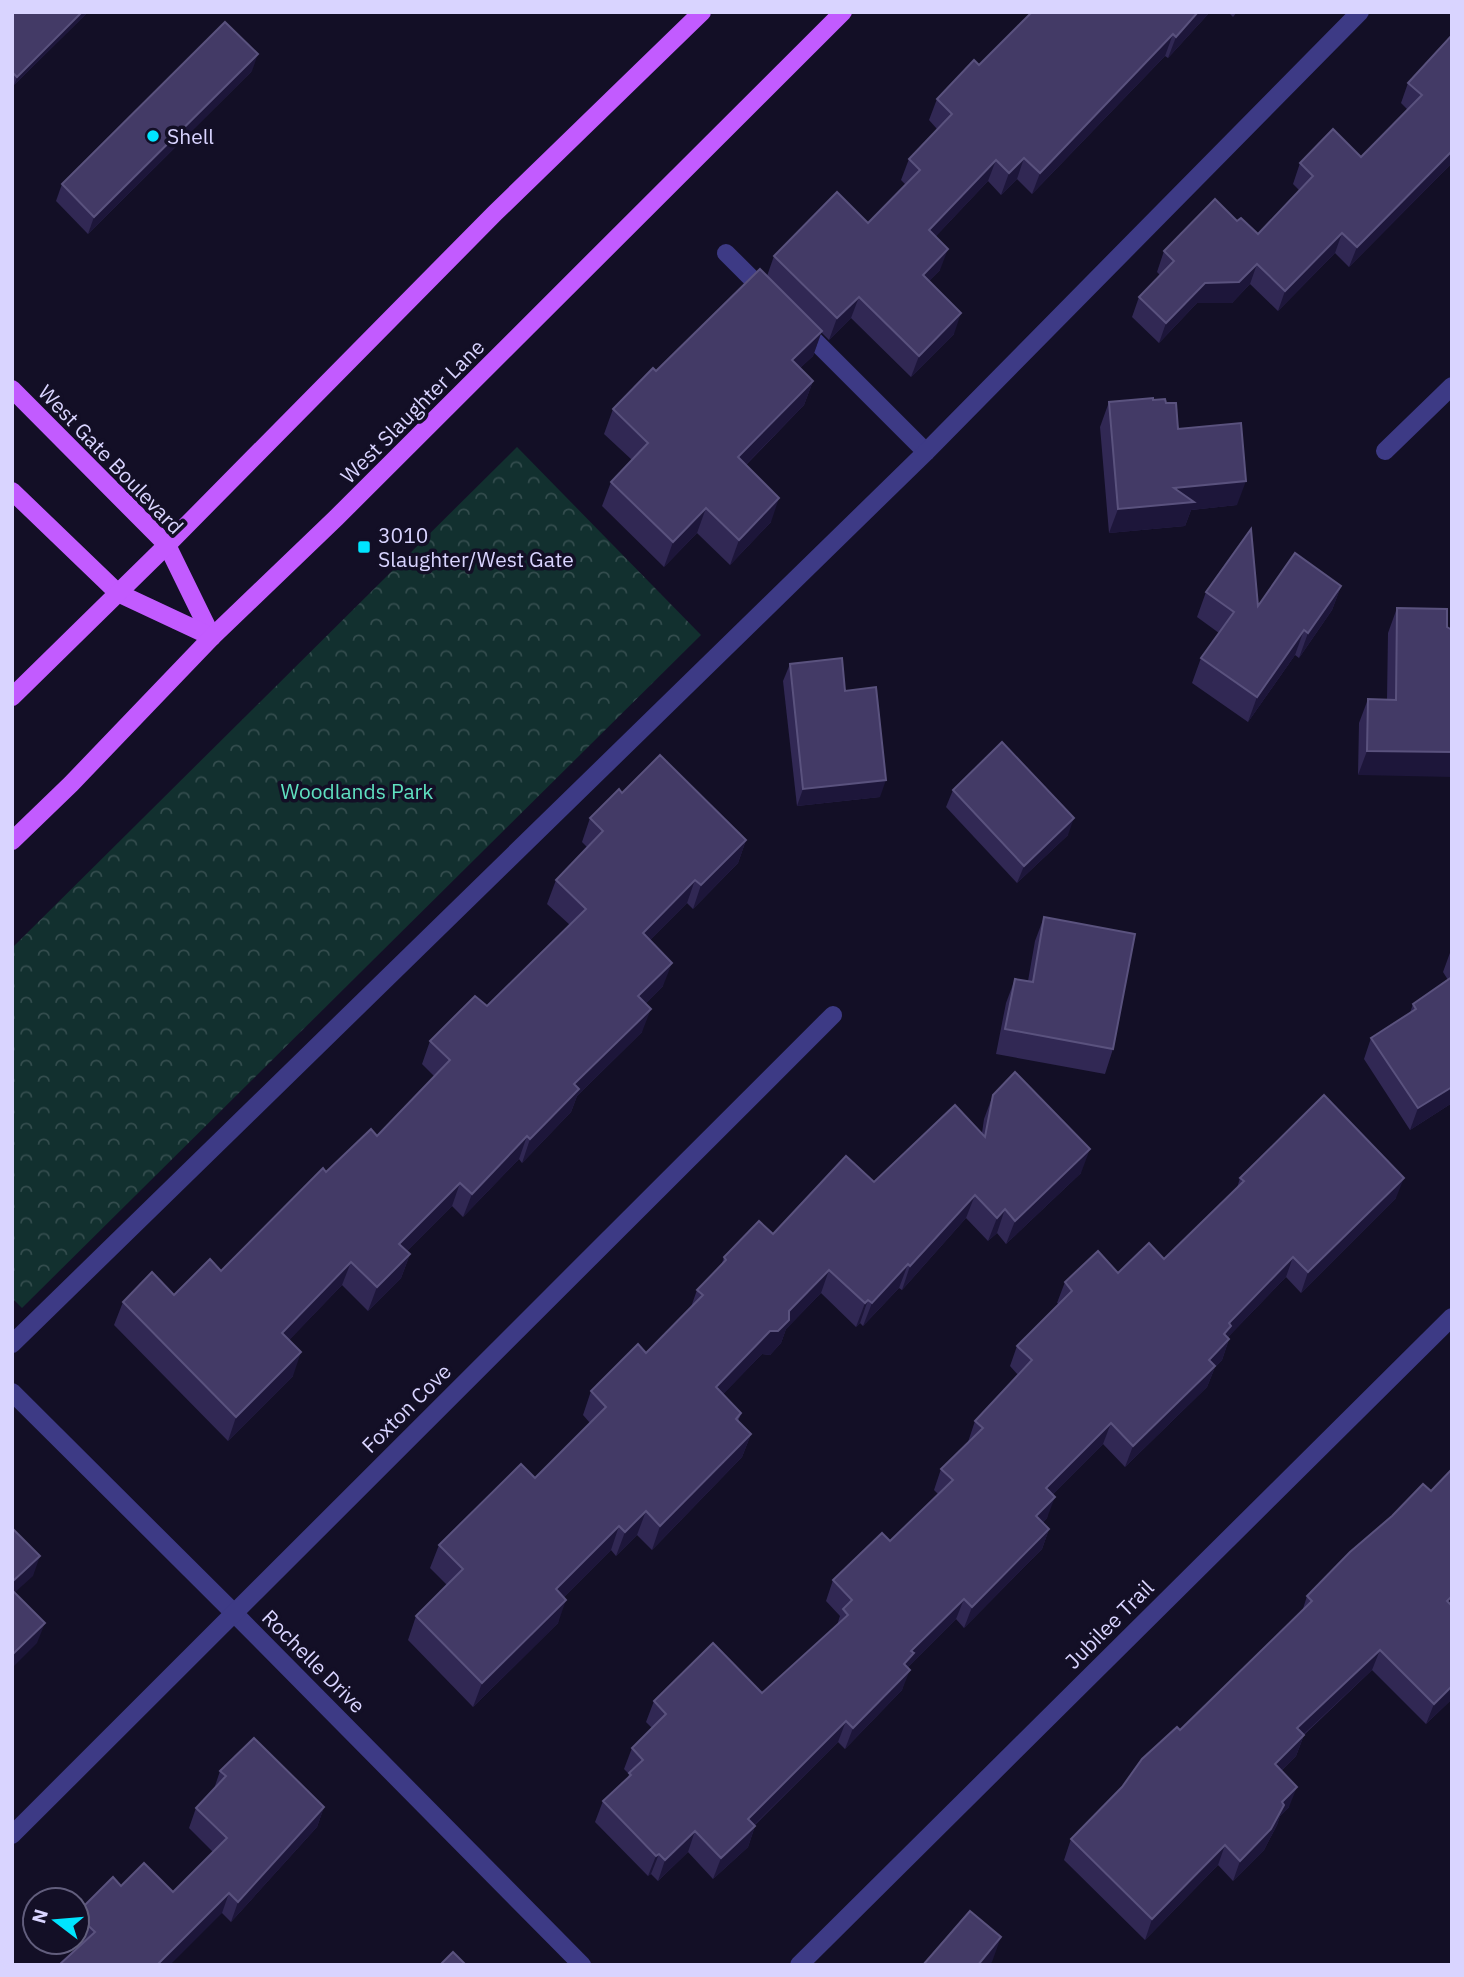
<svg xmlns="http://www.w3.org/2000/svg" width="1464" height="1977" viewBox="0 0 1464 1977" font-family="'IBM Plex Sans',sans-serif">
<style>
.park{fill:url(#park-crowns)}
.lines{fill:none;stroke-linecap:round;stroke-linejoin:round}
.minor{stroke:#3d3a85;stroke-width:18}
.major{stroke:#c25bff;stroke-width:18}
.wall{fill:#312854}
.shaded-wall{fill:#1d163a}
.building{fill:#433a66;stroke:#5a527e;stroke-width:2}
.poi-dot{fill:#00e5ff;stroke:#130f26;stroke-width:2.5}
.labels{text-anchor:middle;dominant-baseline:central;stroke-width:7;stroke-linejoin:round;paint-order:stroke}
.poi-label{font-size:21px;fill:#d9d4ff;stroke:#130f26;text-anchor:start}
.street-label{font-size:21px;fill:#d9d4ff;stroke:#130f26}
.park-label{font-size:21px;fill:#5fe0c0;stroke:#130f26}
</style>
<defs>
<pattern id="park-crowns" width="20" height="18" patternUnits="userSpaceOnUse" patternTransform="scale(1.75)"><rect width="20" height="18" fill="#12302f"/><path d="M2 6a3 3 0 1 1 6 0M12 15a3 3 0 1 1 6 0" fill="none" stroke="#344d4e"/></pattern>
</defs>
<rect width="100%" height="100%" fill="#130f26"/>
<!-- park -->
<polygon class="park" points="517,447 701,635 22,1308 12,1298 12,948"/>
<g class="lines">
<!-- minor -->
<g class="minor">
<polyline points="726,253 767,294"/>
<polyline points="802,328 926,452"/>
<polyline points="1385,451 1452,386"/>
<polyline points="12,1344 926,452 1360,12"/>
<polyline points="12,1392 234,1613 582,1965"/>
<polyline points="12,1835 833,1015"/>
<polyline points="799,1965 1452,1317"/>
</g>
<!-- major -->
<g class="major">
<polyline points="12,389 167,545 212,637"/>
<polyline points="12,491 118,593 212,637"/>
<polyline points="12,697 167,545 495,213 702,12"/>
<polyline points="12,841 71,784 212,637 336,518 843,12"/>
</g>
</g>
<!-- wall -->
<g class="wall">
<polygon points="12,12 88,12 14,85 12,84"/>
<polygon points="1032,12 1210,12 1168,58 1165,56 1032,194 1017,179 1001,195 988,181 935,237 940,270 929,281 954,334 911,377 851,318 829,340 821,332 813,356 800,368 813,381 804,405 746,465 771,522 730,565 697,533 664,567 602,506 611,482 632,460 604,434 613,409 767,276 774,256 868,223 906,185 901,180 909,159 937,129 929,120 937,99 979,65"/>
<polygon points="1228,12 1237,12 1233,17"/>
<polygon points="1452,35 1452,163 1349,267 1335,253 1278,311 1250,284 1232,303 1197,303 1159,343 1132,317 1139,297 1160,275 1157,272 1164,251 1237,221 1258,234 1300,191 1293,184 1300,163 1361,157 1408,110 1401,103 1408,83"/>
<polygon points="252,71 88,234 56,201 62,184"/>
<polygon points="1153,400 1166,403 1178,429 1237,505 1191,510 1185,526 1109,533 1100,427 1109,402"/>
<polygon points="1341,586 1332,610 1299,658 1295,655 1248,722 1192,683 1201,658 1219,633 1197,617 1206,592 1258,606"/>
<polygon points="1397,608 1447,627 1358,775 1359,723 1368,699 1387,699 1388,633"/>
<polygon points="790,664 845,691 880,797 797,806 783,681"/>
<polygon points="953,790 1068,835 1017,883 946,807"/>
<polygon points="622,793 746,840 738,863 693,909 687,903 650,940 663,986 645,1004 642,1032 577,1096 571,1112 522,1163 519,1159 463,1217 452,1206 407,1251 410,1254 401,1278 368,1311 342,1285 289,1340 293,1376 228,1441 114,1325 123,1302 174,1295 221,1271 326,1172 377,1136 435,1077 422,1064 430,1041 487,1006 570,925 547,904 556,880 587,847 582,842 590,818"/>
<polygon points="1044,917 1113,1049 1105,1074 996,1054 1006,1003 1015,979 1028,981 1035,941"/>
<polygon points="1451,950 1452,950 1452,1103 1410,1130 1364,1059 1371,1038 1410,1013 1413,1004 1448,980 1443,972"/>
<polygon points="993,1095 1081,1173 1006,1244 997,1233 988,1241 966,1218 902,1290 899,1288 863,1326 860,1323 856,1327 821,1293 786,1329 781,1343 770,1355 762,1354 723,1394 741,1413 738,1422 751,1434 742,1457 652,1550 637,1535 616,1556 611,1550 564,1597 558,1623 473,1707 408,1640 416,1616 447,1585 430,1568 439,1545 535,1478 590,1423 583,1415 591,1391 646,1353 691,1307 697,1290 721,1266 724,1257 773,1234 874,1182 982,1133 984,1119"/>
<polygon points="1240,1178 1396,1198 1301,1293 1286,1277 1228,1337 1229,1339 1222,1360 1215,1367 1207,1387 1125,1467 1103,1444 1052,1495 1047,1518 1043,1522 1049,1529 1042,1549 964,1628 956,1619 909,1666 902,1690 845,1749 838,1742 754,1826 755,1826 748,1847 713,1879 688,1852 658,1881 651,1874 648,1876 595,1822 603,1801 628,1778 629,1774 624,1769 632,1748 652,1728 646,1722 654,1701 762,1693 837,1625 840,1616 826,1601 833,1580 890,1541 938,1494 934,1490 941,1469 968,1442 975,1421 1018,1375 1010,1366 1017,1346 1059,1304 1057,1303 1065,1282 1118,1273 1164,1259 1237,1188"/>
<polygon points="1452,1469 1452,1699 1426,1724 1372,1670 1304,1735 1296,1756 1281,1771 1289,1807 1280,1816 1277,1825 1264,1850 1233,1881 1218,1865 1145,1940 1064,1860 1071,1839 1180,1730 1302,1612 1307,1596 1431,1491"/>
<polygon points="220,1771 324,1807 317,1827 231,1922 222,1913 80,1946 77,1942 77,1913 121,1886 173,1892 213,1852 189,1828 196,1808 214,1789"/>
</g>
<!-- shaded-wall -->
<g class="shaded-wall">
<polygon points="82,12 88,12 14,85 17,77"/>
<polygon points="1198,12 1210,12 1168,58 1176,37"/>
<polygon points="1173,34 1165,56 1032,194 1040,173"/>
<polygon points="258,54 252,71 88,234 94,217"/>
<polygon points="1452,151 1452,163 1349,267 1357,247"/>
<polygon points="1024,158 1017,179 1001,195 1009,173"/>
<polygon points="996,160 988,181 921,252 929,230"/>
<polygon points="1342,233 1335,253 1278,311 1285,291"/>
<polygon points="948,249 940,270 915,296 923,275"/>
<polygon points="1257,264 1250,284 1232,303 1197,303 1159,343 1166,323 1205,283"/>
<polygon points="859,297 851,318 829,340 837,318"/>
<polygon points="961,313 954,334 911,377 919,356"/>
<polygon points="822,331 813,356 783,384 792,360"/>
<polygon points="813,381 804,405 729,482 738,457"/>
<polygon points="1246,481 1237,505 1191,510 1185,526 1109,533 1118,509 1174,488"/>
<polygon points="779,498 771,522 730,565 739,540"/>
<polygon points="706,508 697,533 664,567 673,542"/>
<polygon points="1341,586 1332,610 1299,658 1308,633"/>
<polygon points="1304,630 1295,655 1248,722 1257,697"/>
<polygon points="1367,751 1452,752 1452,777 1358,775"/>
<polygon points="886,780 880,797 797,806 803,789"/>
<polygon points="1074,818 1068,835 1017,883 1024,866"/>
<polygon points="746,840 738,863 693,909 701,885"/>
<polygon points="695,880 687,903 634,956 643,933"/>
<polygon points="672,963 663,986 629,1020 638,996"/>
<polygon points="651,1009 642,1032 577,1096 571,1112 522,1163 530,1139 574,1084"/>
<polygon points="1452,1087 1452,1103 1410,1130 1418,1108"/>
<polygon points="527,1136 519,1159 463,1217 472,1194"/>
<polygon points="1090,1149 1081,1173 1006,1244 1015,1221"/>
<polygon points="1404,1178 1396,1198 1301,1293 1308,1272"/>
<polygon points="460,1183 452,1206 391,1267 399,1244"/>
<polygon points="975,1195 966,1218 902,1290 910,1266"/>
<polygon points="1005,1209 997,1233 988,1241 997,1218"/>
<polygon points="410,1254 401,1278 368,1311 377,1287"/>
<polygon points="1293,1257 1286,1277 1227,1338 1229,1339 1222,1360 1215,1367 1207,1387 1125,1467 1133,1446 1209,1360 1229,1323"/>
<polygon points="351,1262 342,1285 274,1356 282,1333"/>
<polygon points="908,1264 899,1288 863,1326 872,1303"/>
<polygon points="829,1270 821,1293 786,1329 781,1343 770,1355 762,1354 707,1411 716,1387"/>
<polygon points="868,1300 860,1323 856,1327 865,1303"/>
<polygon points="301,1352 293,1376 228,1441 236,1417"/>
<polygon points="1111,1423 1103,1444 1038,1509 1046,1488"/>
<polygon points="751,1434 742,1457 652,1550 660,1526"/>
<polygon points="1055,1497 1047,1518 1029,1537 1036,1516"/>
<polygon points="646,1511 637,1535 616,1556 625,1532"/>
<polygon points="619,1526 611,1550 548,1613 556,1589"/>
<polygon points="1049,1529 1042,1549 964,1628 972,1607"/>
<polygon points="40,1556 33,1576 12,1595 12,1582"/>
<polygon points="1452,1596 1452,1609 1447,1601"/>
<polygon points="964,1599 956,1619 909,1666 907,1673 910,1670 902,1690 845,1749 853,1728 911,1651"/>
<polygon points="566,1600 558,1623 473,1707 482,1683"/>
<polygon points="45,1623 37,1643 12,1668 12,1655"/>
<polygon points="1380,1650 1372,1670 1289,1748 1297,1728"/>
<polygon points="1452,1686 1452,1699 1426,1724 1434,1704"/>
<polygon points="846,1721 838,1742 740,1839 748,1819"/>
<polygon points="1304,1735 1296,1756 1267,1784 1275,1764"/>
<polygon points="1297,1787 1289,1807 1280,1816 1277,1825 1264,1850 1233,1881 1240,1861 1282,1802"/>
<polygon points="324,1807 317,1827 231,1922 238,1902"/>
<polygon points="755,1826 748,1847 713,1879 721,1858"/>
<polygon points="695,1831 688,1852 658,1881 665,1860"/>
<polygon points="1225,1845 1218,1865 1145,1940 1152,1919"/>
<polygon points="659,1854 651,1874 648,1876 656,1856"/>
<polygon points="229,1893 222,1913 170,1965 157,1965"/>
<polygon points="1001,1937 992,1962 989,1965 978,1965"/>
</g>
<!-- building -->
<g class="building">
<polygon points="12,12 82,12 17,77 12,72"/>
<polygon points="1032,12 1198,12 1176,37 1173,34 1040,173 1024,158 1009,173 996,160 929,230 948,249 923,275 961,313 919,356 859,297 837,318 774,256 837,192 868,223 920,170 909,159 952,114 937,99 974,60 979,65"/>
<polygon points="225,22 258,54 94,217 62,184"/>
<polygon points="1452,35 1452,151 1357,247 1342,233 1285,291 1257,264 1239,282 1205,283 1166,323 1139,297 1174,261 1164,251 1215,199 1237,221 1241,218 1258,234 1313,176 1300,163 1333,129 1361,157 1422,95 1408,83"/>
<polygon points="760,269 822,331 792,360 813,381 738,457 779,498 739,540 706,508 673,542 611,482 648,443 613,409 653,368 656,371"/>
<polygon points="1153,398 1153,400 1165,399 1166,403 1176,403 1178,429 1241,423 1246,481 1174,488 1194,502 1118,509 1109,402"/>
<polygon points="1251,529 1258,606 1295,553 1341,586 1308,633 1304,630 1257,697 1201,658 1234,612 1206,592"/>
<polygon points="1397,608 1447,609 1447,627 1452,630 1452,752 1367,751 1368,699 1396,700"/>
<polygon points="842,658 845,691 876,687 886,780 803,789 790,664"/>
<polygon points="1002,742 1074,818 1024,866 953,790"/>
<polygon points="660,755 746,840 701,885 695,880 643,933 672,963 638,996 651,1009 574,1084 579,1089 530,1139 527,1136 472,1194 460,1183 399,1244 410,1254 377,1287 351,1262 282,1333 301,1352 236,1417 123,1302 152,1272 174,1295 210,1259 221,1271 323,1168 326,1172 371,1129 377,1136 450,1060 430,1041 475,996 487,1006 586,909 556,880 603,831 590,818 619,789 622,793"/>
<polygon points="1044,917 1135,934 1113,1049 1005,1029 1015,979 1033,982"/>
<polygon points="1452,977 1452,1087 1418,1108 1371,1038 1416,1009 1413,1004"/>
<polygon points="1015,1072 1090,1149 1015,1221 1005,1209 997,1218 975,1195 910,1266 908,1264 872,1303 868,1300 865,1303 829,1270 789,1311 789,1320 778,1331 770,1331 716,1387 741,1413 736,1419 751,1434 660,1526 646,1511 625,1532 619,1526 556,1589 566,1600 482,1683 416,1616 463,1569 439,1545 521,1464 535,1478 606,1407 591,1391 638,1344 646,1353 703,1295 697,1290 726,1260 724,1257 759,1221 773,1234 846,1156 874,1182 955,1105 985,1137 993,1095"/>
<polygon points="1324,1095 1404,1178 1308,1272 1293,1257 1229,1323 1231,1326 1224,1334 1229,1339 1209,1360 1215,1366 1133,1446 1111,1423 1046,1488 1055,1497 1036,1516 1049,1529 972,1607 964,1599 911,1651 914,1653 904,1664 910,1670 853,1728 846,1721 748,1819 755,1826 721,1858 695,1831 665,1860 659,1854 656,1856 603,1801 631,1775 629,1773 643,1760 632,1748 666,1714 654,1701 713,1643 762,1693 848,1615 843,1609 852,1600 833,1580 882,1533 890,1541 953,1480 941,1469 983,1428 975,1421 1032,1360 1017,1346 1072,1291 1065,1282 1098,1251 1118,1273 1149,1243 1164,1259 1244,1181 1240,1178"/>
<polygon points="1452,1469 1452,1596 1447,1601 1452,1606 1452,1686 1434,1704 1380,1650 1297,1728 1304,1735 1275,1764 1297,1787 1282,1802 1284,1805 1271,1829 1240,1861 1225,1845 1152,1919 1071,1839 1122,1787 1142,1759 1177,1727 1180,1730 1312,1601 1307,1596 1350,1552 1392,1516 1423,1484 1431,1491"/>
<polygon points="12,1528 40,1556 12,1582"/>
<polygon points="12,1590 45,1623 12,1655"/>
<polygon points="254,1738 324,1807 238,1902 229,1893 157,1965 59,1965 95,1932 77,1915 77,1913 113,1877 121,1886 144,1863 173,1892 227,1838 196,1808 226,1776 220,1771"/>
<polygon points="970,1911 1001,1937 978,1965 923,1965"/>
<polygon points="453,1952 466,1965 440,1965"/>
</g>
<!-- markers -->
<g class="poi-dot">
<circle cx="153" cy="136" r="7"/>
<rect x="357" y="540" width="14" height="14" rx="3.5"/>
</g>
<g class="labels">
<!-- poi labels -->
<g class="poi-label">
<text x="167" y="136">Shell</text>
<text x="378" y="535">3010<tspan x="378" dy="24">Slaughter/West Gate</tspan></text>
</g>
<!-- street labels -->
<g class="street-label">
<text transform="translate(412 411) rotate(-45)">West Slaughter Lane</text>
<text transform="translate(111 459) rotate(46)">West Gate Boulevard</text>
<text transform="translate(406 1408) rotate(-45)">Foxton Cove</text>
<text transform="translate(1109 1624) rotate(-45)">Jubilee Trail</text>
<text transform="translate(314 1661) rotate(45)">Rochelle Drive</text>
</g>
<!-- park labels -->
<g class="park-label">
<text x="357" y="791">Woodlands Park</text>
</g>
</g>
<!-- border -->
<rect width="1464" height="1977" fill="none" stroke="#d9d4ff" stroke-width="28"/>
<!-- north arrow -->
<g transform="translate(56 1921) rotate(286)"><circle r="33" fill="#130f26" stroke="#625e7d" stroke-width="2"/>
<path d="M0-5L12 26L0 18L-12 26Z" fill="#00e5ff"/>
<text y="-10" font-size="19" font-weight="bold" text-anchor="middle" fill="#d9d4ff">N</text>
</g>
</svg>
